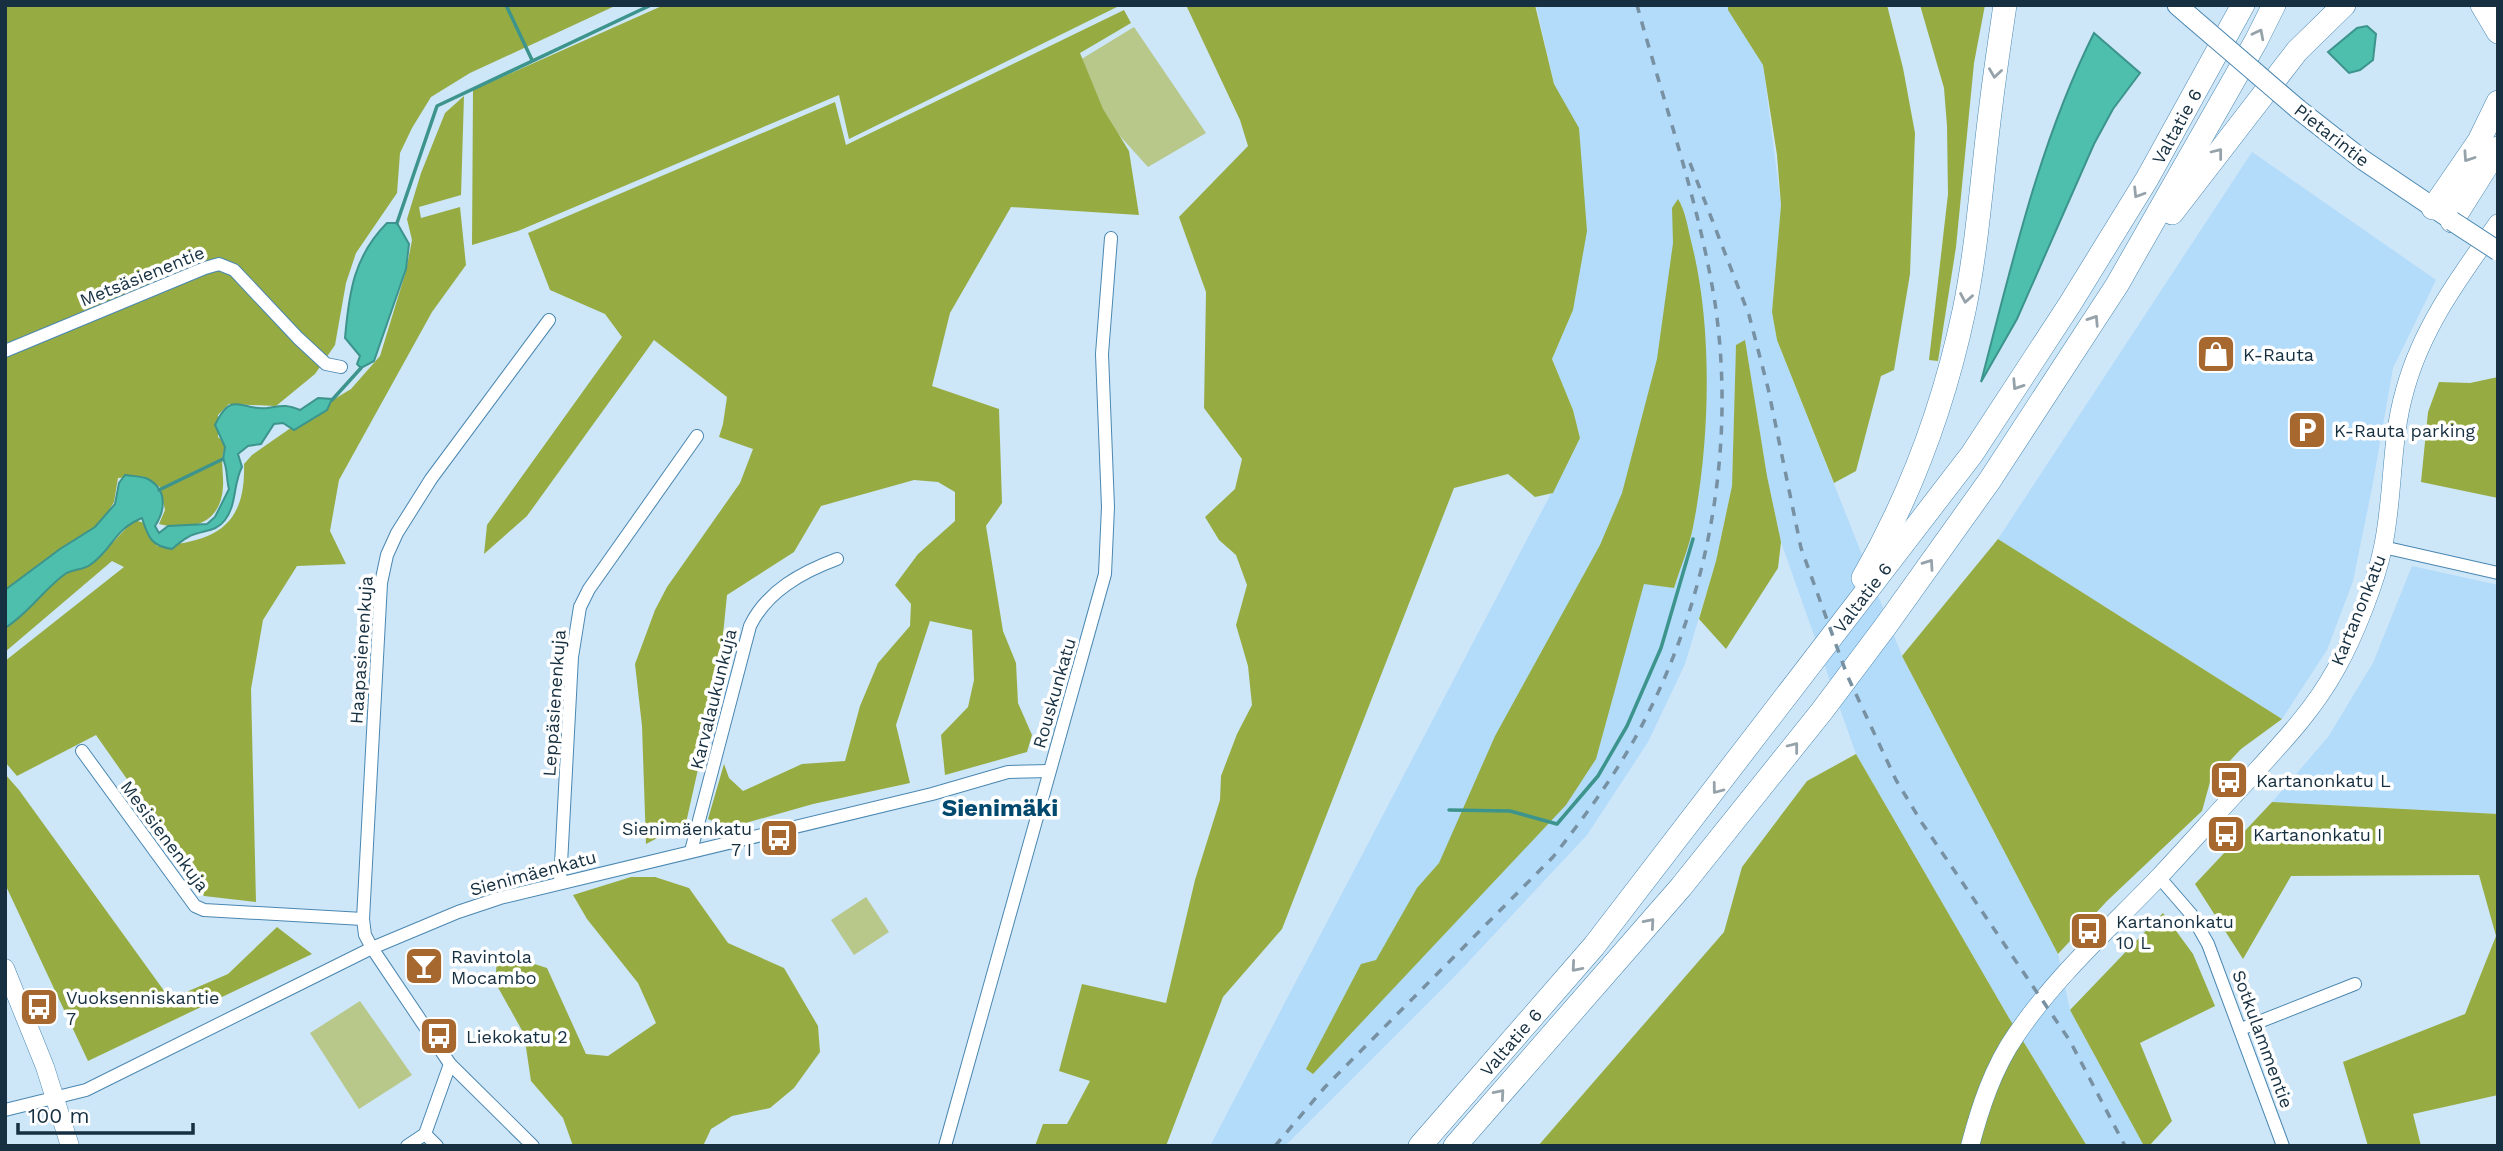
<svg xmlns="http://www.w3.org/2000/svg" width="2503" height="1151" viewBox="0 0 2503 1151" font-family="'Work Sans',sans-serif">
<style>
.built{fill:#b3dbfa}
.green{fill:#b8c88a}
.forest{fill:#96ac43}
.water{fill:#4dbfac;stroke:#3c948c;stroke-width:2}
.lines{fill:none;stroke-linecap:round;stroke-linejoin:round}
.stream{stroke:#3c948c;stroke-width:3.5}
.street-casing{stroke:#4a87b1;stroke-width:14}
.secondary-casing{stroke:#4a87b1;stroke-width:19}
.primary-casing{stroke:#4a87b1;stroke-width:21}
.highway-casing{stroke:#4a87b1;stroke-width:24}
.street{stroke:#fff;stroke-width:12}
.secondary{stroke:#fff;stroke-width:18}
.primary{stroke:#fff;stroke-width:19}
.highway{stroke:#fff;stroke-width:23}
.rail{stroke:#7790a2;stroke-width:3.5;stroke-dasharray:9 9;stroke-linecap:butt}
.primary-bridge-casing{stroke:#4a87b1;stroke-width:21;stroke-linecap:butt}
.primary-bridge{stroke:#fff;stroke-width:19}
.oneway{stroke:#96a2aa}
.labels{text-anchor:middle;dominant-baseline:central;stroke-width:7;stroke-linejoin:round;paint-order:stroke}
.street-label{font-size:18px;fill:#163041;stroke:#fff}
.poi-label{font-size:18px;fill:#163041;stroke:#fff;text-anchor:start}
.district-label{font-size:24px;font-weight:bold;fill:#00486e;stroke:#fff}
</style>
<rect width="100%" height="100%" fill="#cde6f8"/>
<!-- built -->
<g class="built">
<polygon points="1536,5 1728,5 1729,10 1763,65 1781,205 1772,312 1777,340 1902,656 2058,954 2070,1010 2144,1146 2087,1146 2009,1018 1856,754 1781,542 1767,476 1745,341 1736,345 1732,486 1716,561 1685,664 1648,742 1587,835 1457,974 1285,1146 1210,1146 1580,438 1573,410 1552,359 1573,310 1579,129 1554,84"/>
<polygon points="2252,152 2436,280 2393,368 2372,488 2353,581 2327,650 2282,719 1998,539"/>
<polygon points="2412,566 2498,585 2498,814 2272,802 2328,737 2373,663"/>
</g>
<!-- green -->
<g class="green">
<polygon points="1134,27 1206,133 1148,167 1110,125 1075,63"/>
<polygon points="866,897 889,932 854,955 831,920"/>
<polygon points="360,1001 412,1075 359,1109 310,1033"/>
</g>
<!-- forest -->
<g class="forest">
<path d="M5,5h612l-147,68 -39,24 -19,31 -12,25 -3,40 -41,60 -10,30 -11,62 -20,29 -39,32 -47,-2 -11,11v22l8,7c-7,15 -2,27 -3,43 -2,37 -32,45 -64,37l6,-14 -5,-23 -19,-11 -23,2 -4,24 -14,23 -95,70z"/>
<polygon points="664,5 1121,5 849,139 839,95 518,231 472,245 473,90"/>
<polygon points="1186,5 1535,5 1554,84 1579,128 1587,231 1573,310 1552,359 1573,410 1580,438 1553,493 1535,497 1508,474 1454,488 1282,929 1223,997 1166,1146 1035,1146 1043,1124 1067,1124 1090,1081 1059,1071 1082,984 1166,1003 1195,880 1220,800 1221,776 1237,734 1252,705 1248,666 1236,625 1247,585 1236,555 1219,540 1205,517 1235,489 1242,459 1204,408 1206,292 1179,217 1248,146 1240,120"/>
<polygon points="1728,5 1887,5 1903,68 1915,133 1910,274 1894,370 1881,376 1856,471 1834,483 1777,340 1772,312 1781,205 1777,155 1763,65 1728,10"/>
<polygon points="1920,5 1985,5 1974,63 1956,247 1938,361 1929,360 1948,194 1947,126 1944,88"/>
<polygon points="1124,10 1131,23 1080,53 1103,109 1129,151 1139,215 1011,207 950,313 932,386 999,409 1002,503 986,526 1003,631 1016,663 1018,703 1032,735 1027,752 945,775 941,735 968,707 974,680 972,630 930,621 896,725 910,783 813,804 728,828 708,819 724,764 729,778 743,791 802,764 845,761 860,706 878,663 910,626 911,604 895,585 918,554 955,521 955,492 938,482 914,480 821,506 794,552 727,595 719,675 686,823 646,844 642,726 635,664 655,610 667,587 740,483 753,449 719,437 723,424 727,397 654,340 527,516 484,554 487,525 622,337 605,314 550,290 528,233 835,102 846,145"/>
<path d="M464,96l-3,99 -42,12 2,11 39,-11 6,58 -34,47 -93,168 -9,51 16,33 -49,2 -34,54 -12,69 5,213 -52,-6 -28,-47 -80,-114 -79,41 -12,-14v-101l119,-94 -12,-6 -107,91v-29l38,-39 39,-20 12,-2 40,-42 11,3 12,23c57,-4 89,-19 87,-82l8,-9 66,-46 33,-20 29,-33 26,-85 6,-31 -5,-21 14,-46 24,-60z"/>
<path d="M1678,199c8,13 10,31 14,46 21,83 18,198 1,282 -4,21 -13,41 -19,61l-30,-4 -48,175 -30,46 -253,269 -7,-5 55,-105 15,-4 41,-72 22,-25 56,-127 105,-191 22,-52 35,-134 16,-116 -1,-35z"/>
<polygon points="1745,340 1767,476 1781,542 1778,568 1726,649 1699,619 1716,561 1732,486 1736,345"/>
<polygon points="2498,377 2498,498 2421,482 2428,412 2439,382 2470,383"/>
<polygon points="1998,539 2282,719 2241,749 2210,782 2202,811 2107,901 2058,954 1902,656"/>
<polygon points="1856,754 2009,1018 2087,1146 1538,1146 1724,932 1742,867 1807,781"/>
<polygon points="5,774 19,790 170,999 228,974 277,927 312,954 88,1061 5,884"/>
<polygon points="2272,802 2498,814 2498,1095 2413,1114 2421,1146 2368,1146 2343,1062 2465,1014 2496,936 2479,875 2291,876 2243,959 2195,884"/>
<polygon points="631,877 655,877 689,888 728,943 784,968 818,1026 820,1052 794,1088 770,1108 732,1116 711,1129 703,1146 573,1146 563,1118 531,1081 524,1034 495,982 497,961 525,961 547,968 586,1054 608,1056 656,1023 638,983 587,919 573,895"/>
<polygon points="2163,913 2193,954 2215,1006 2140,1043 2172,1121 2149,1146 2144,1146 2070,1010"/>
</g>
<!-- water -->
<g class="water">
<polygon points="2367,26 2376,34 2373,60 2360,70 2349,73 2328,52 2357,28"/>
<path d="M2094,33l46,40 -27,36 -19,35 -77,175 -36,63c31,-118 58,-239 113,-349z"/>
<path d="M387,223h10l12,21 -3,25 -32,92 -13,7 -4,-4 3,-8 -15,-18c4,-46 9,-82 42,-115z"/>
<path d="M318,398l14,1 -5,11 -33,20 -11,-7 -9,1 -13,20 -13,2 -10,8 4,13c-9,17 -5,37 -17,53 -8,11 -19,10 -30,14 -8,2 -16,9 -23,15 -21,-3 -24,-12 -30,-31 -29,12 -29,31 -52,47 -7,5 -17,4 -25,9 -22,16 -36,39 -60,54v-38l55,-41 35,-22 20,-23 4,-21 6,-8c7,1 17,1 23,4 20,11 17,32 7,47l4,7 9,-7 39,-2 8,-7 14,-28c-3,-10 -1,-21 -6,-30l2,-12 -10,-22c17,-36 26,-14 52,-17 14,-2 19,-4 33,2z"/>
</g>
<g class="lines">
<!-- stream -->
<g class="stream">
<polyline points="506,5 532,60"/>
<polyline points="397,223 437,106 651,5"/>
<polyline points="332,400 361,368"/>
<polyline points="159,490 223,459"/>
<polyline points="1449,810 1510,811 1557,824 1598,776 1627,726 1661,648 1693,539"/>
</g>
<!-- street casing -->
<g class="street-casing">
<g id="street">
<polyline points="5,351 205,268 219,264 234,270 298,338 326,364 341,367"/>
<polyline points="2383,547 2498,573"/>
<polyline points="82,751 195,906 204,910 363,919"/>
<path d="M691,851l59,-225c17,-35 52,-54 87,-67"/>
<polyline points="2159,877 2191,914 2208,944 2283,1146"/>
<polyline points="560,883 572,657 580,607 589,589 697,436"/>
<polyline points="2241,1029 2355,984"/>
<polyline points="5,1110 86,1090 372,948 458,912 500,898 932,794 1008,772 1049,771"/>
<polyline points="407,1146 425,1134"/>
<polyline points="437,1146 425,1134 450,1064"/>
<polyline points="533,1146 450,1064 372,948 365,935 363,919 381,583 387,555 397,533 431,479 549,320"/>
<polyline points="945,1146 1105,574 1108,507 1102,354 1111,238"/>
</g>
</g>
<!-- secondary casing -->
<g class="secondary-casing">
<g id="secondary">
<polyline points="5,968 45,1067 70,1146"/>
<path d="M1970,1146c10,-38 23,-78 46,-111 40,-59 94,-107 143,-158 30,-32 59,-65 89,-97 32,-35 65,-69 88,-111 18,-32 40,-87 47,-122 11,-52 7,-106 22,-157 17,-63 56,-115 93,-167"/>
</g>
</g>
<!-- primary casing -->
<g class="primary-casing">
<g id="primary">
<polyline points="2177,5 2192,18"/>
<polyline points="2298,109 2363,160 2446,216"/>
</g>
</g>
<!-- highway casing -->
<g class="highway-casing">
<g id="highway">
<polyline points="2482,5 2498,32"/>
<polyline points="2433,208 2479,141 2498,102"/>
<polyline points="2172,213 2297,51 2344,5"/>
<polyline points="2452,221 2498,148"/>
<path d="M1863,578c48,-83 81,-173 101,-267 14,-68 18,-137 27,-206 4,-33 9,-66 14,-100"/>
<path id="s1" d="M1420,1146l174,-200 378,-492 98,-150 77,-125 96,-174"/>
<polyline points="1455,1146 1681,887 1822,711 1885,627 1990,480 2117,285 2256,41 2274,5"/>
</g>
</g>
<!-- street -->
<use href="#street" class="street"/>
<!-- secondary -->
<use href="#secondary" class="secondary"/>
<!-- primary -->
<use href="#primary" class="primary"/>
<!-- highway -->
<use href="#highway" class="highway"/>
<!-- rail -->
<g class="rail">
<polyline points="1690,163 1749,315 1768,388 1801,548 1847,675 1896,780 1922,823 2070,1041 2125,1146"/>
<path d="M1275,1146l50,-59 228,-230c29,-37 58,-76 81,-117 73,-131 103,-288 81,-437 -16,-101 -51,-199 -78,-298"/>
</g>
<!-- primary-bridge casing -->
<g class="primary-bridge-casing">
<g id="primary-bridge">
<polyline points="2192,18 2298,109"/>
<polyline points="2452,221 2498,251"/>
</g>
</g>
<!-- primary-bridge -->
<use href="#primary-bridge" class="primary-bridge"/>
</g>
<!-- one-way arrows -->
<defs><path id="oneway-chevron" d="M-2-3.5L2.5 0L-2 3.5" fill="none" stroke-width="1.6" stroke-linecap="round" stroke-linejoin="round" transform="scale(1.75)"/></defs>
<g class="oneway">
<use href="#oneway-chevron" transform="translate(2259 34) rotate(-63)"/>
<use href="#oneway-chevron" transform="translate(1995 73) rotate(98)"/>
<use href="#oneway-chevron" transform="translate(2218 153) rotate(-52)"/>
<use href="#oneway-chevron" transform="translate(2468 157) rotate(124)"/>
<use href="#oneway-chevron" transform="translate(2138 193) rotate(122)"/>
<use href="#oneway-chevron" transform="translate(1966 298) rotate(100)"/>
<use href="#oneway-chevron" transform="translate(2094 320) rotate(-57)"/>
<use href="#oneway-chevron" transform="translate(2017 385) rotate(123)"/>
<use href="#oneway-chevron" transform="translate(1929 564) rotate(-55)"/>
<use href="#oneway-chevron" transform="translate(1794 747) rotate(-52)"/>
<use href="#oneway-chevron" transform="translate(1717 789) rotate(127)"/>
<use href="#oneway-chevron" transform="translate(1650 923) rotate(-49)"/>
<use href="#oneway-chevron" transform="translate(1576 967) rotate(131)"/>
<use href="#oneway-chevron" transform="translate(1500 1094) rotate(-49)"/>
</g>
<!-- icons -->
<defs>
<g id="shop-square" transform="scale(2.0125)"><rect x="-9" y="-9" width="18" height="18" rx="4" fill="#a7682f" stroke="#fff"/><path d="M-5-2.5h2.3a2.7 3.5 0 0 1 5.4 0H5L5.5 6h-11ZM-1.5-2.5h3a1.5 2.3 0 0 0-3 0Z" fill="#fff"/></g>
<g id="parking-square" transform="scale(2.0125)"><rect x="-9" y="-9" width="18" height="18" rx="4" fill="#a7682f" stroke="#fff"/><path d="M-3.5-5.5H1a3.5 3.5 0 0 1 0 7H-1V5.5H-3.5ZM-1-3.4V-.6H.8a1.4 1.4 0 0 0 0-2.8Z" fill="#fff"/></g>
<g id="bus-square" transform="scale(2.0125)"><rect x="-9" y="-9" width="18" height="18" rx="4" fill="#a7682f" stroke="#fff"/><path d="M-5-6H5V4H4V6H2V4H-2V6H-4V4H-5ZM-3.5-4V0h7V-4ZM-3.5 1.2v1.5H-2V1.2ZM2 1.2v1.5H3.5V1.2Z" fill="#fff"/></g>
<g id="bar-square" transform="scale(2.0125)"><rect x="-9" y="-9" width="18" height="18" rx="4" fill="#a7682f" stroke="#fff"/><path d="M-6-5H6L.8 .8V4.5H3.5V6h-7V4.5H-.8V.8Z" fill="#fff"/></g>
</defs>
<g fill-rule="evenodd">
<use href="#shop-square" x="2216" y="354"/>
<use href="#parking-square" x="2307" y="430"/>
<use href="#bus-square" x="2229" y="780"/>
<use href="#bus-square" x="2226" y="834"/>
<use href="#bus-square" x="779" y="838"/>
<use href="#bus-square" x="2089" y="931"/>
<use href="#bar-square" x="424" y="966"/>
<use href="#bus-square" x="39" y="1007"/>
<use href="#bus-square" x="439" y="1036"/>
</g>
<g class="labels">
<!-- street labels -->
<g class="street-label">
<text stroke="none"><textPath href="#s1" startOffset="1272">Valtatie 6</textPath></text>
<text transform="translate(2332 135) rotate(38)">Pietarintie</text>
<text transform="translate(142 276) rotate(-22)">Metsäsienentie</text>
<text stroke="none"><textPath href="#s1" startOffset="705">Valtatie 6</textPath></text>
<text transform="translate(2358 610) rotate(-68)">Kartanonkatu</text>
<text transform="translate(361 650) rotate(-86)">Haapasienenkuja</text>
<text transform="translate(1054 693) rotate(-74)">Rouskunkatu</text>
<text transform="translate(713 699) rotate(-76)">Karvalaukunkuja</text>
<text transform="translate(554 703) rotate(-86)">Leppäsienenkuja</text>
<text transform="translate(165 836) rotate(53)">Mesisienenkuja</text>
<text transform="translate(533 873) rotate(-15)">Sienimäenkatu</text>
<text transform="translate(2263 1039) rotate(70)">Sotkulammentie</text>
<text stroke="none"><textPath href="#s1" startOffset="138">Valtatie 6</textPath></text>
</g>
<!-- poi labels -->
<g class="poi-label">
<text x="2243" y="354">K-Rauta</text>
<text x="2334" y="430">K-Rauta parking</text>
<text x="2256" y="780">Kartanonkatu L</text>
<text x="752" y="828" text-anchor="end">Sienimäenkatu<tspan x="752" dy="21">7 I</tspan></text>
<text x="2253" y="834">Kartanonkatu I</text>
<text x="2116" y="921">Kartanonkatu<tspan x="2116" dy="21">10 L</tspan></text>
<text x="451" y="956">Ravintola<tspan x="451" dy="21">Mocambo</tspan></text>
<text x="66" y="997">Vuoksenniskantie<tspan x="66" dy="21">7</tspan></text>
<text x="466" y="1036">Liekokatu 2</text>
</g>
<!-- district labels -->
<g class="district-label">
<text x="1000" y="808">Sienimäki</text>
</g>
</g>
<!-- border -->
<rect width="2503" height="1151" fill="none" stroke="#163041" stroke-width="14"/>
<!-- scale -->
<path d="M18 1123v10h175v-10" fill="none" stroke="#163041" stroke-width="3.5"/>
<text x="28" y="1123" font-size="21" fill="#163041" stroke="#ffffff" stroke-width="5" paint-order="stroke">100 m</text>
</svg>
